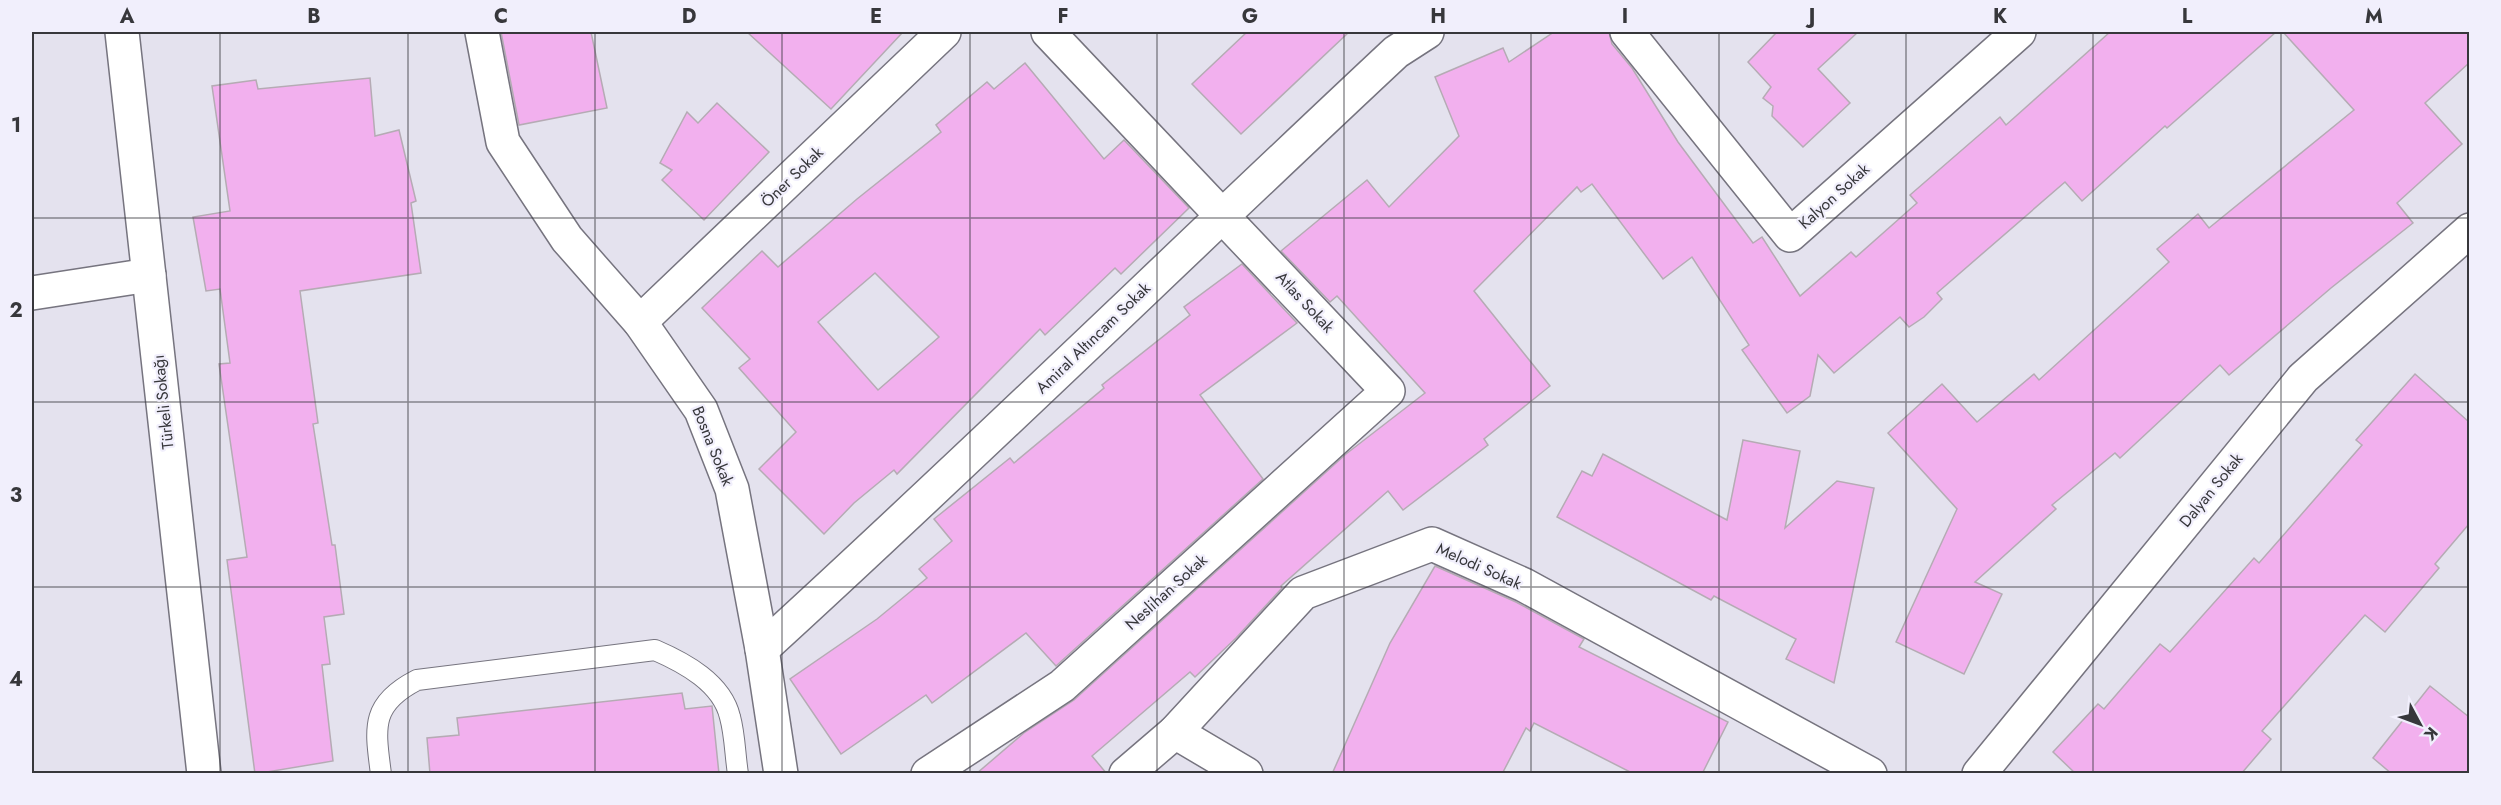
<svg xmlns="http://www.w3.org/2000/svg" width="2501" height="805" viewBox="0 0 2501 805" font-family="Jost,sans-serif">
<style>
.building{fill:#f2b0ee;stroke:#b5abb4;stroke-width:1.5;fill-rule:evenodd}
.lines{fill:none;stroke-linecap:round;stroke-linejoin:round}
.lane-casing{stroke:#76747f;stroke-width:22}
.street-casing{stroke:#76747f;stroke-width:36}
.lane{stroke:#fff;stroke-width:20}
.street{stroke:#fff;stroke-width:33}
.grid{fill:none;stroke:#37373b;stroke-width:1.5;stroke-opacity:0.55}
.labels{text-anchor:middle;dominant-baseline:central;stroke-width:4.5;stroke-linejoin:round;paint-order:stroke}
.street-label{font-size:16px;fill:#37373b;stroke:#f1effc}
.neatline{fill:none;stroke:#37373b;stroke-width:2}
.grid-label{font-size:20px;text-anchor:middle;font-weight:bold;fill:#37373b}
</style>
<rect width="100%" height="100%" fill="#e4e2ee"/>
<!-- building -->
<g class="building">
<polygon points="501,32 591,32 607,108 519,125"/>
<polygon points="747,32 903,32 831,109"/>
<polygon points="1247,32 1349,32 1241,134 1192,84"/>
<polygon points="1554,32 1609,32 1612,44 1632,68 1678,142 1753,243 1762,237 1800,296 1851,252 1856,257 1917,203 1910,195 2000,117 2006,125 2110,32 2276,32 2167,128 2165,126 2082,201 2065,182 1937,293 1942,299 1924,317 1909,327 1900,317 1834,373 1818,355 1810,396 1787,413 1742,350 1749,345 1692,257 1663,279 1592,184 1581,192 1577,187 1474,291 1550,386 1484,439 1488,445 1403,510 1388,491 1281,586 1282,588 1236,638 1195,677 1190,672 1092,756 1107,774 976,774 1025,732 1074,700 1346,454 1425,393 1337,296 1330,302 1281,251 1367,180 1389,207 1459,136 1435,77 1503,48 1509,62"/>
<polygon points="1777,32 1858,32 1818,69 1850,103 1803,147 1772,116 1773,106 1763,98 1771,87 1748,62"/>
<polygon points="2283,32 2469,32 2469,63 2425,103 2462,144 2397,203 2413,223 2331,288 2229,375 2220,365 2120,458 2115,453 2052,505 2056,509 1975,582 2002,594 1964,674 1896,642 1957,509 1888,433 1942,384 1977,422 2034,374 2039,380 2169,262 2157,249 2198,214 2209,228 2354,110"/>
<path d="M1025,63l79,96 20,-19 65,68 -68,66 -6,-6 -70,67 -5,-6 -143,145 -3,-4 -40,33 -30,31 -65,-65 37,-37 -57,-64 11,-9 -48,-51 60,-57 16,16 79,-68 84,-67 -5,-7 51,-43 7,7zM875,273l64,64 -61,53 -60,-68z"/>
<polygon points="370,78 375,136 399,130 416,201 411,203 421,273 300,291 318,423 313,424 332,545 335,545 344,614 324,617 330,664 322,665 333,761 255,774 227,560 247,557 219,364 230,363 220,289 206,291 193,217 230,211 212,86 256,80 258,89"/>
<polygon points="717,103 769,152 704,220 662,180 672,170 660,163 687,112 698,123"/>
<polygon points="1242,264 1297,323 1200,395 1263,479 1056,666 1026,633 932,703 926,695 841,754 790,679 877,619 927,578 919,569 952,541 934,519 1010,458 1014,463 1104,388 1102,385 1190,315 1184,307"/>
<polygon points="2415,374 2469,422 2469,524 2435,564 2439,568 2385,632 2365,615 2262,731 2271,739 2241,774 2076,774 2053,752 2098,704 2104,709 2160,644 2170,652 2254,558 2259,563 2362,445 2356,440"/>
<polygon points="1743,440 1800,451 1785,528 1837,481 1874,488 1834,683 1786,659 1796,639 1714,596 1711,600 1557,517 1582,471 1592,476 1603,454 1727,520"/>
<polygon points="1435,566 1516,602 1584,639 1579,647 1728,722 1702,774 1634,774 1534,723 1530,731 1526,728 1502,774 1332,774 1390,643"/>
<polygon points="2430,686 2469,717 2469,774 2392,774 2373,758"/>
<polygon points="682,693 685,709 712,706 719,774 430,774 427,738 459,735 457,718"/>
</g>
<g class="lines">
<!-- lane casing -->
<g class="lane-casing">
<path id="lane" d="M381,774c-6,-46 -11,-70 36,-94l238,-30c30,13 67,33 75,67 5,18 5,38 8,57"/>
</g>
<!-- street casing -->
<g class="street-casing">
<g id="street">
<polyline points="122,32 204,774"/>
<polyline points="482,32 503,142 567,239 640,322 701,410 732,489 762,649 781,774"/>
<polyline points="1627,32 1790,235 2019,32"/>
<polyline points="32,293 149,275"/>
<polyline points="640,322 944,32"/>
<path d="M762,649c215,-196 422,-399 634,-597l31,-20"/>
<polyline points="1175,732 1246,774"/>
<polyline points="928,774 1062,686 1388,391 1048,32"/>
<polyline points="1126,774 1175,732 1303,593 1432,544 1524,585 1870,774"/>
<polyline points="1979,774 2303,378 2470,230"/>
</g>
</g>
<!-- lane -->
<use href="#lane" class="lane"/>
<!-- street -->
<use href="#street" class="street"/>
</g>
<!-- grid -->
<path class="grid" d="M220,32v742M408,32v742M595,32v742M782,32v742M970,32v742M1157,32v742M1344,32v742M1531,32v742M1719,32v742M1906,32v742M2093,32v742M2281,32v742M32,218h2438M32,402h2438M32,587h2438"/>
<g class="labels">
<!-- street labels -->
<g class="street-label">
<text transform="translate(792 177) rotate(-44)">Öner Sokak</text>
<text transform="translate(1834 196) rotate(-42)">Kalyon Sokak</text>
<text transform="translate(1305 302) rotate(47)">Atlas Sokak</text>
<text transform="translate(1093 338) rotate(-44)">Amiral Altıncam Sokak</text>
<text transform="translate(163 402) rotate(-96)">Türkeli Sokağı</text>
<text transform="translate(713 446) rotate(68)">Bosna Sokak</text>
<text transform="translate(2211 490) rotate(-51)">Dalyan Sokak</text>
<text transform="translate(1479 566) rotate(24)">Melodi Sokak</text>
<text transform="translate(1166 592) rotate(-42)">Neslihan Sokak</text>
</g>
</g>
<!-- border -->
<rect width="2501" height="805" fill="none" stroke="#f1effc" stroke-width="66"/>
<!-- north arrow -->
<g transform="translate(2420 724) rotate(131)" stroke="#f1effc" stroke-width="4.5" paint-order="stroke">
<path d="M0-4.5L10 22L0 15L-10 22Z" fill="#37373b"/>
<text y="-9" font-size="16" font-weight="bold" text-anchor="middle" fill="#37373b">K</text>
</g>
<rect x="33" y="33" width="2435" height="739" class="neatline"/>
<g class="grid-label">
<text x="127" y="23">A</text>
<text x="314" y="23">B</text>
<text x="501" y="23">C</text>
<text x="689" y="23">D</text>
<text x="876" y="23">E</text>
<text x="1063" y="23">F</text>
<text x="1250" y="23">G</text>
<text x="1438" y="23">H</text>
<text x="1625" y="23">I</text>
<text x="1812" y="23">J</text>
<text x="2000" y="23">K</text>
<text x="2187" y="23">L</text>
<text x="2374" y="23">M</text>
<text x="16" y="132">1</text>
<text x="16" y="317">2</text>
<text x="16" y="502">3</text>
<text x="16" y="686">4</text>
</g>
</svg>
